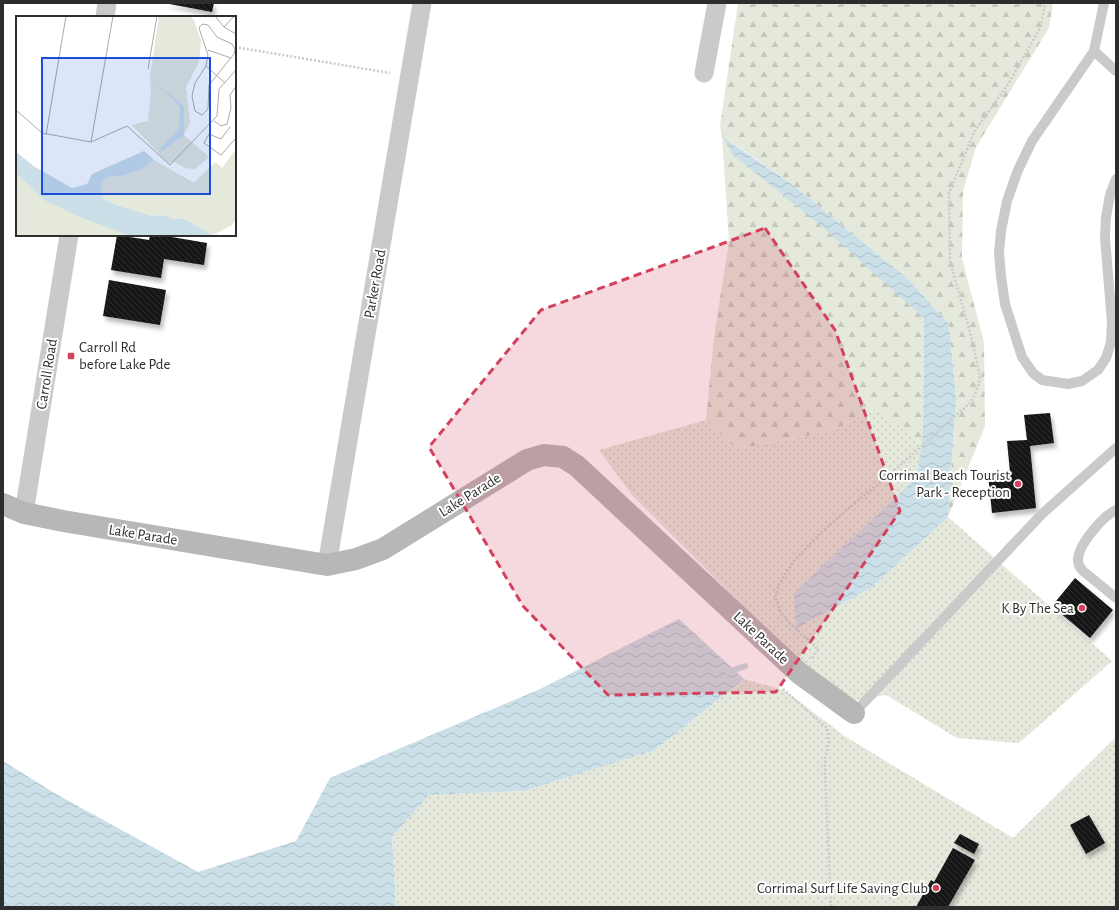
<svg xmlns="http://www.w3.org/2000/svg" width="1119" height="910" viewBox="0 0 1119 910" font-family="'Alegreya Sans',sans-serif">
<style>
.grass{fill:url(#grass-dots)}
.forest{fill:url(#forest-firs)}
.water{fill:url(#water-waves)}
.lines{fill:none;stroke-linecap:round;stroke-linejoin:round}
.stream{stroke:#cadfe7;stroke-width:6}
.building{fill:url(#building-back-hatch);filter:url(#shadow)}
.path{stroke:#cacaca;stroke-width:2.5;stroke-dasharray:2 2;stroke-linecap:butt}
.service{stroke:#cacaca;stroke-width:10}
.minor{stroke:#cacaca;stroke-width:19}
.secondary{stroke:#b7b7b7;stroke-width:22}
.marked{fill:#d3415c;fill-opacity:0.2;stroke:#d3415c;stroke-width:3;stroke-dasharray:8 5;stroke-linejoin:round}
.poi-dot{fill:#d3415c;stroke:#fff;stroke-width:1.5}
.labels{text-anchor:middle;dominant-baseline:central;stroke-width:4;stroke-linejoin:round;paint-order:stroke}
.street-label{font-size:15px;fill:#2d2d2d;stroke:#fff}
.poi-label{font-size:15px;fill:#2d2d2d;stroke:#fff;text-anchor:end}
.inset-road{fill:none;stroke:#ababab;stroke-width:1}
.view{fill:#1d4ed8;fill-opacity:0.15;stroke:#1d4ed8;stroke-width:2}
.inset-edge{fill:none;stroke:#2d2d2d;stroke-width:2}
</style>
<defs>
<pattern id="grass-dots" width="8" height="8" patternUnits="userSpaceOnUse"><rect width="8" height="8" fill="#e5e9dc"/><path d="M2 2h.1M6 6h.1" fill="none" stroke="#c5c8bd" stroke-width="1.8" stroke-linecap="round"/></pattern>
<pattern id="forest-firs" width="22" height="20" patternUnits="userSpaceOnUse"><rect width="22" height="20" fill="#e5e9dc"/><path d="M5 1l3.5 6h-7zM16 11l3.5 6h-7z" fill="#c5c8bd"/></pattern>
<pattern id="water-waves" width="16" height="10" patternUnits="userSpaceOnUse"><rect width="16" height="10" fill="#cadfe7"/><path d="M0 5q4-4 8 0t8 0" fill="none" stroke="#aec0c6"/></pattern>
<pattern id="building-back-hatch" width="6" height="6" patternUnits="userSpaceOnUse"><rect width="6" height="6" fill="#141414"/><path d="M-1 5l2 2M0 0l6 6M5-1l2 2" fill="none" stroke="#2e2e2e"/></pattern>
<filter id="shadow"><feDropShadow dx="2.5" dy="4.5" stdDeviation="2" flood-color="#0004"/></filter>
</defs>
<rect width="100%" height="100%" fill="#fff"/>
<!-- grass -->
<g class="grass">
<polygon points="877,409 923,444 917,477 796,629 871,588 948,517 1112,661 1019,743 957,738 886,695 840,703 632,495 599,450 706,420 737,449 828,432"/>
<polygon points="744,679 784,690 846,737 1013,838 1116,737 1116,907 396,907 392,837 429,795 524,791 655,750"/>
</g>
<!-- forest -->
<polygon class="forest" points="738,3 1053,3 1049,28 976,147 963,191 962,258 984,343 985,426 948,517 956,399 949,324 907,278 794,186 726,138 924,318 923,444 877,409 828,432 737,449 706,420 714,337 729,242 722,136 720,126"/>
<!-- water -->
<g class="water">
<polygon points="722,136 794,186 907,278 949,324 956,399 948,517 871,588 796,629 794,593 917,477 923,434 924,318 819,224 734,156"/>
<polygon points="679,619 744,679 655,750 524,791 429,795 392,837 396,907 3,907 3,761 56,794 198,872 296,841 330,778 538,690"/>
</g>
<g class="lines">
<!-- stream -->
<polyline class="stream" points="728,672 745,666"/>
</g>
<!-- building -->
<g class="building">
<polygon points="164,3 214,3 212,12"/>
<polygon points="117,235 149,240 150,235 160,235 207,243 204,265 164,259 161,278 111,270"/>
<polygon points="109,280 166,290 160,325 103,316"/>
<polygon points="1050,413 1054,443 1030,446 1036,508 992,513 988,474 1010,472 1007,441 1027,440 1024,415"/>
<polygon points="1075,578 1113,610 1090,638 1052,606"/>
<polygon points="1089,815 1105,843 1086,854 1070,825"/>
<polygon points="960,834 979,844 974,854 954,843"/>
<polygon points="953,848 975,860 948,907 916,907 931,880 934,882"/>
</g>
<g class="lines">
<!-- path -->
<g class="path">
<polyline points="235,47 390,73"/>
<polyline points="812,658 818,650 813,644 790,624 781,613 775,597 779,584 793,562 821,532 904,462 971,402 978,387 980,376 971,336 950,261 949,193 974,132 1009,83 1041,26 1045,3"/>
<polyline points="783,689 827,728 829,742 825,759 825,773 831,907"/>
<polyline points="1115,888 1116,888"/>
</g>
<!-- service -->
<g class="service">
<polyline points="1104,3 1094,51 1032,141 1018,170 1007,201 1001,231 999,253 1001,276 1005,304 1022,357 1033,373 1042,380 1068,384 1082,381 1098,370 1106,358 1111,342 1112,322 1105,238 1106,217 1110,195 1116,179"/>
<polyline points="1094,51 1116,71"/>
<path d="M1116,510c-13,6 -38,35 -38,50 0,5 2,8 5,11l33,27"/>
<polyline points="854,713 1042,514 1116,448"/>
</g>
<!-- minor -->
<g class="minor">
<polyline points="105,17 107,3"/>
<polyline points="704,73 717,3"/>
<polyline points="24,513 69,235"/>
<polyline points="327,565 422,3"/>
</g>
<!-- secondary -->
<polyline class="secondary" points="3,504 24,513 63,521 327,565 356,559 383,549 527,460 544,455 563,457 577,466 799,673 854,713"/>
</g>
<!-- marked area -->
<path class="marked" d="M765,228l70,102 65,181 -124,181 -168,3 -85,-89 -94,-159 112,-137z"/>
<!-- markers -->
<g class="poi-dot">
<rect x="67" y="352" width="8" height="8" rx="2"/>
<circle cx="1018" cy="484" r="4"/>
<circle cx="1082" cy="608" r="4"/>
<circle cx="936" cy="888" r="4"/>
</g>
<g class="labels">
<!-- street labels -->
<g class="street-label">
<text transform="translate(375 284) rotate(-80)">Parker Road</text>
<text transform="translate(47 374) rotate(-81)">Carroll Road</text>
<text transform="translate(470 495) rotate(-32)">Lake Parade</text>
<text transform="translate(143 535) rotate(9)">Lake Parade</text>
<text transform="translate(761 638) rotate(43)">Lake Parade</text>
</g>
<!-- poi labels -->
<g class="poi-label">
<text x="79" y="347" text-anchor="start">Carroll Rd<tspan x="79" dy="17">before Lake Pde</tspan></text>
<text x="1010" y="475">Corrimal Beach Tourist<tspan x="1010" dy="17">Park - Reception</tspan></text>
<text x="1074" y="608">K By The Sea</text>
<text x="928" y="888">Corrimal Surf Life Saving Club</text>
</g>
</g>
<!-- overview -->
<g transform="translate(16 16)">
<rect width="220" height="220" fill="#fff"/>
<path d="M157,103l7,5 -1,5 -18,23 23,-17 25,22 -14,12 -10,-1 -10,-6 -7,1 -36,-38 16,-4 5,4zM220,133v70l-4,6 -19,10 -8,-2 -20,-14h-11l-12,-4 -10,1 -41,-13 -9,-6 -1,-14 5,-6 15,-1 19,-6 14,-10 40,23 21,-21 7,6zM0,157l28,27 132,36h-89l-43,-19 -28,-23z" fill="#e5e9dc"/>
<path d="M143,0h31l4,4 7,21 -2,21 -13,25 4,35 -6,13v-29l-30,-25 26,24v19l-7,-5 -20,6 -5,-4 3,-27 -1,-17z" fill="#e5e9dc"/>
<path d="M0,178l28,23 43,19h-71z" fill="#e5e9dc"/>
<path d="M0,208l25,6 -1,6h-24z" fill="#e5e9dc"/>
<path d="M134,62l34,28v29l-23,17v-5l18,-18 1,-23zM128,135l10,9 -14,10 -19,6 -15,1 -5,6 1,14 9,6 41,13 11,-1 11,4h11l28,17 -85,-1 -48,-18 -36,-17 -28,-27v-21l19,15 37,21 15,-4 5,-10z" fill="#cadfe7"/>
<path class="inset-road" d="M199,0l9,11 12,7M186,8l6,1 9,12 15,7 3,5 -1,5 -25,31 -1,24 -6,6 -7,-4 -3,-15 3,-13 11,-17 2,-11 -9,-27zM208,11l10,-11M192,34l23,8M190,50l19,17M132,53l9,-53M0,94l26,23 49,9 36,-16 43,39M198,105l7,5 6,-2 4,-16 -1,-13 6,-9M214,111l-9,12 -12,-5 -5,9 17,12 15,-17M30,119l20,-119M75,126l22,-126M154,149l47,-49 2,-27 17,-19"/>
<path class="view" d="M26,42h168v136h-168z"/>
<rect width="220" height="220" class="inset-edge"/>
</g>
<!-- border -->
<rect width="1119" height="910" fill="none" stroke="#2d2d2d" stroke-width="8"/>
</svg>
